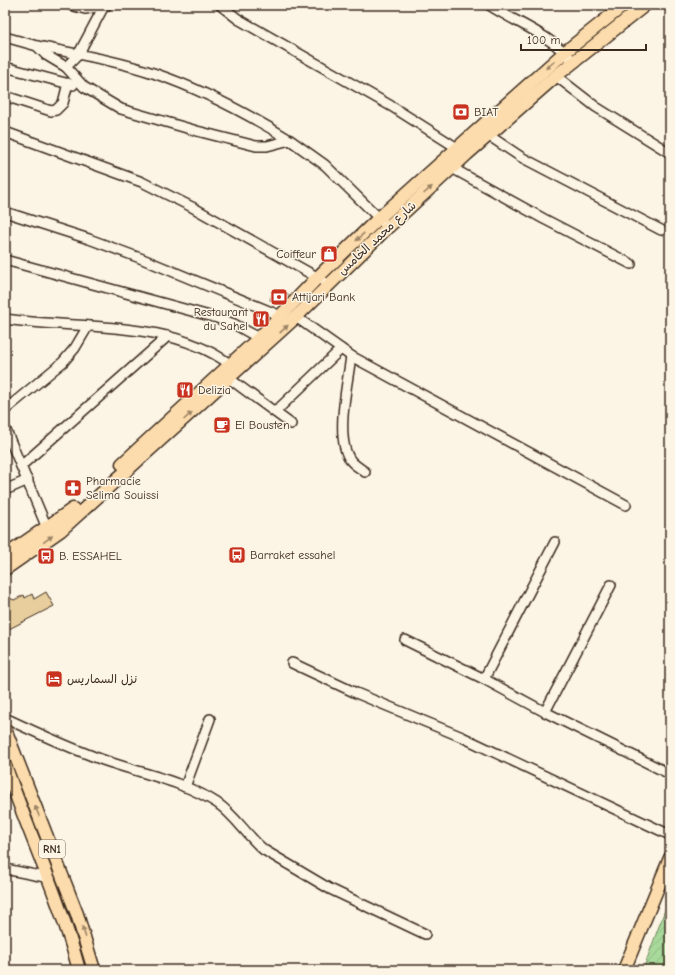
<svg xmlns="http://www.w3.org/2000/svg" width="675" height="975" viewBox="0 0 675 975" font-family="'Comic Neue','Playpen Sans Arabic',sans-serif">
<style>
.garden{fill:url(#garden-furrows);stroke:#71825c}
.building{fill:#e8ce9d;stroke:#3b2a1e}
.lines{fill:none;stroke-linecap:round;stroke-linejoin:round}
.minor-casing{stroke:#3b2a1e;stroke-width:12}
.major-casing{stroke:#3b2a1e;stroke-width:15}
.minor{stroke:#fcf5e5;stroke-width:9}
.major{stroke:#fcdcac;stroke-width:12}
.oneway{fill:#9c8365}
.labels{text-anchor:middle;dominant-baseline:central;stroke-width:3;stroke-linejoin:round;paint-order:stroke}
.shield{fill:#fcf5e5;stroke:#75675a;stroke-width:1}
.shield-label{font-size:11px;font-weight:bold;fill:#3b2a1e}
.poi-label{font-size:12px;fill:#3b2a1e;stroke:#fcf5e5;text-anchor:start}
.street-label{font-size:12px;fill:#3b2a1e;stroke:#fcf5e5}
</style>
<defs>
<pattern id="garden-furrows" width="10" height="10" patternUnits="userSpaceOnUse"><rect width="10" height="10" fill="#a7d99a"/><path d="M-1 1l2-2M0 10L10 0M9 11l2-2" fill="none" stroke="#91ba84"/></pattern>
</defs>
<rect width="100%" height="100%" fill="#fcf5e5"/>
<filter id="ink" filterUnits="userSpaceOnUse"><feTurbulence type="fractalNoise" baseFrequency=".025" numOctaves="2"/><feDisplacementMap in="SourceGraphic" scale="8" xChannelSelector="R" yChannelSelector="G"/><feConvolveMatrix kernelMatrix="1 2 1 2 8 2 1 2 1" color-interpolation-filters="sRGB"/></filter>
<g filter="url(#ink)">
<!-- garden -->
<polygon class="garden" points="670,896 670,970 643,970"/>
<!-- building -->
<g class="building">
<polygon points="274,289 288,294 282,304 270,300"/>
<polygon points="46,592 54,606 5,631 5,596 14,600 24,595 25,598 32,594 34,599"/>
</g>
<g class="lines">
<!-- minor casing -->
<g class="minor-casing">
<g id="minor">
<polyline points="70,5 85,9 107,5"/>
<polyline points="220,5 238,19 391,106 462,151"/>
<path d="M489,5c31,20 59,28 85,57"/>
<polyline points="5,37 37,46 46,55 66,67 84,87 121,109 197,131 256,146 267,146 290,140 325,165 388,227"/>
<path d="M37,46c40,8 81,15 119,28 47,16 92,40 134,66"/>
<polyline points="5,67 73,85"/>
<polyline points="66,67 78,55 104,6"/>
<polyline points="556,76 596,107 670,153"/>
<polyline points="5,96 51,111 56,110 63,103 68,83"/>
<polyline points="5,132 142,182 192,207 322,280"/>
<polyline points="488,135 521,157 661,230"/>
<polyline points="452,168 544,219 631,264"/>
<polyline points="5,212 89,239 140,258 281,316"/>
<polyline points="5,260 217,318 234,324 259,338"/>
<polyline points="296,317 351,356 626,505"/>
<path d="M5,319c74,11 163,-1 226,46"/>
<path d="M351,356c-3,26 -16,79 -2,102 3,6 11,10 16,14"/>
<polyline points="230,379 291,424"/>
<polyline points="5,410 63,362 75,348 88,326"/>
<polyline points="275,412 341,349"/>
<polyline points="5,428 47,528"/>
<polyline points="21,466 168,336"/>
<polyline points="5,490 28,480"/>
<polyline points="405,640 484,679 545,712 670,774"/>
<polyline points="292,663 356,693 462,737 670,835"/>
<polyline points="484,679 555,542"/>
<polyline points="545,712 611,585"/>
<path d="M5,718c32,15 65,30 98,42 37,13 80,21 114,43 18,12 30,33 47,47l66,39 95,45"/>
<polyline points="185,787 210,719"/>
<polyline points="5,869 50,878"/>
</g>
</g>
<!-- major casing -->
<g class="major-casing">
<g id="major">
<polyline points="122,464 259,338 318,277 379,218 565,52 624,5"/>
<polyline points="5,556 73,509"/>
<polyline points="5,569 61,530 296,317 388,227 467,154 556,76 645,5"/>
<polyline points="5,729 77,914 94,970"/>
<path d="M5,765c24,69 55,134 74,205"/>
<polyline points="624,970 670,858"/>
</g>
</g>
<!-- minor -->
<use href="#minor" class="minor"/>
<!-- major -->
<use href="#major" class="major"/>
</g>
<!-- one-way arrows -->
<defs><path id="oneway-solid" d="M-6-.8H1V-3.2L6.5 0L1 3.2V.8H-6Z"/></defs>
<g class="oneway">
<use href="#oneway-solid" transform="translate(550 65) rotate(139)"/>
<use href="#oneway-solid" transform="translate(428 190) rotate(-42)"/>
<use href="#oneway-solid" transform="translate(360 237) rotate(136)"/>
<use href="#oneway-solid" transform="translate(284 329) rotate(-43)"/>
<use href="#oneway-solid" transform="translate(188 416) rotate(-42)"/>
<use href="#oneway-solid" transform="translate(48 539) rotate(-36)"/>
<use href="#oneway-solid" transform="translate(37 811) rotate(-112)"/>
<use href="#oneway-solid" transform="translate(84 932) rotate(-108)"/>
</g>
</g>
<!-- icons -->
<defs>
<g id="bank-square" transform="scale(0.9)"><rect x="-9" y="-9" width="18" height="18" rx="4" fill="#c8321e" stroke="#fcf5e5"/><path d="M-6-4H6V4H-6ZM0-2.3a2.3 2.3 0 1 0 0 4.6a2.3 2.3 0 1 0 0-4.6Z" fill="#fff"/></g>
<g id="shop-square" transform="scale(0.9)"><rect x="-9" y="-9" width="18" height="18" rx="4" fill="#c8321e" stroke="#fcf5e5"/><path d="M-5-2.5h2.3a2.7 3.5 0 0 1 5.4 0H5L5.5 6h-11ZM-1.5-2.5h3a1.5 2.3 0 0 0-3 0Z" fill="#fff"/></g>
<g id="restaurant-square" transform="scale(0.9)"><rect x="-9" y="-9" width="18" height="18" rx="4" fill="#c8321e" stroke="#fcf5e5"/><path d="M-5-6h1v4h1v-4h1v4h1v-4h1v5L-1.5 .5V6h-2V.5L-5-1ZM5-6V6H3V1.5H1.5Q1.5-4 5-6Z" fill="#fff"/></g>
<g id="cafe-square" transform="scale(0.9)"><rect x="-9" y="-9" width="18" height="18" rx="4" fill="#c8321e" stroke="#fcf5e5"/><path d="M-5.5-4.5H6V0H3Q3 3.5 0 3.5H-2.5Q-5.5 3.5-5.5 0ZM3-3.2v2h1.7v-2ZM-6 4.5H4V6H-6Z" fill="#fff"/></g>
<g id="pharmacy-square" transform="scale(0.9)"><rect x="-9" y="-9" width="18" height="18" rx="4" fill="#c8321e" stroke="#fcf5e5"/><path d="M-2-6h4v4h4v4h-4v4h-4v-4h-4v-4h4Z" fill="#fff"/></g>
<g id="bus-square" transform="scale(0.9)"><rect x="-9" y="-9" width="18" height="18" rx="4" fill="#c8321e" stroke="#fcf5e5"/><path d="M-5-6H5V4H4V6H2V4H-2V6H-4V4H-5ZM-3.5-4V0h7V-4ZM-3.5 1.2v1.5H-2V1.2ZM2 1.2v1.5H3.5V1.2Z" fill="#fff"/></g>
<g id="hotel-square" transform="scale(0.9)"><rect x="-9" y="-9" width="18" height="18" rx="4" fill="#c8321e" stroke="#fcf5e5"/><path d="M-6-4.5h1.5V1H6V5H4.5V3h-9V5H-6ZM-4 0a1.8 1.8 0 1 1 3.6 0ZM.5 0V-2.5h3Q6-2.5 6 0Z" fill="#fff"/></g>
</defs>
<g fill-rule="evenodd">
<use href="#bank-square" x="461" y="112"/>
<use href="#shop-square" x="329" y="254"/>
<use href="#bank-square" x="279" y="297"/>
<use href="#restaurant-square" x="261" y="319"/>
<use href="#restaurant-square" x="185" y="390"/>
<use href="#cafe-square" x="222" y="425"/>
<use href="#pharmacy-square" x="73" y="488"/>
<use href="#bus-square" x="237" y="555"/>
<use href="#bus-square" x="46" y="556"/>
<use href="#hotel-square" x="54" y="679"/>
</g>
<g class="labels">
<!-- shield labels -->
<rect class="shield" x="39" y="840" width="26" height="18" rx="3"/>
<g class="shield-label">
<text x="52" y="849">RN1</text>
</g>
<!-- poi labels -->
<g class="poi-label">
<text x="474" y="112">BIAT</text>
<text x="316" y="254" text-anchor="end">Coiffeur</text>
<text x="292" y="297">Attijari Bank</text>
<text x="248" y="312" text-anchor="end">Restaurant<tspan x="248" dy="14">du Sahel</tspan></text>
<text x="198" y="390">Delizia</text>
<text x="235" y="425">El Bousten</text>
<text x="86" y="481">Pharmacie<tspan x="86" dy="14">Selima Souissi</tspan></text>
<text x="250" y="555">Barraket essahel</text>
<text x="59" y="556">B. ESSAHEL</text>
<text x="67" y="679">نزل السماريس</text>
</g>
<!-- street labels -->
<g class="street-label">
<text transform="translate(377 238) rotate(-43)">شارع محمد الخامس</text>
</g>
</g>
<!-- margin -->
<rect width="675" height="975" fill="none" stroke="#fcf5e5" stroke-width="20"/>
<rect x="10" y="10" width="655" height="955" fill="none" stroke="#3b2a1e" stroke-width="1.5" filter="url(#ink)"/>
<!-- scale -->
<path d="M521 44v6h125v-6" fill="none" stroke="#3b2a1e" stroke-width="2"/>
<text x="527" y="44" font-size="12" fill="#3b2a1e" stroke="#fcf5e5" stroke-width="3" paint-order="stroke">100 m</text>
</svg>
